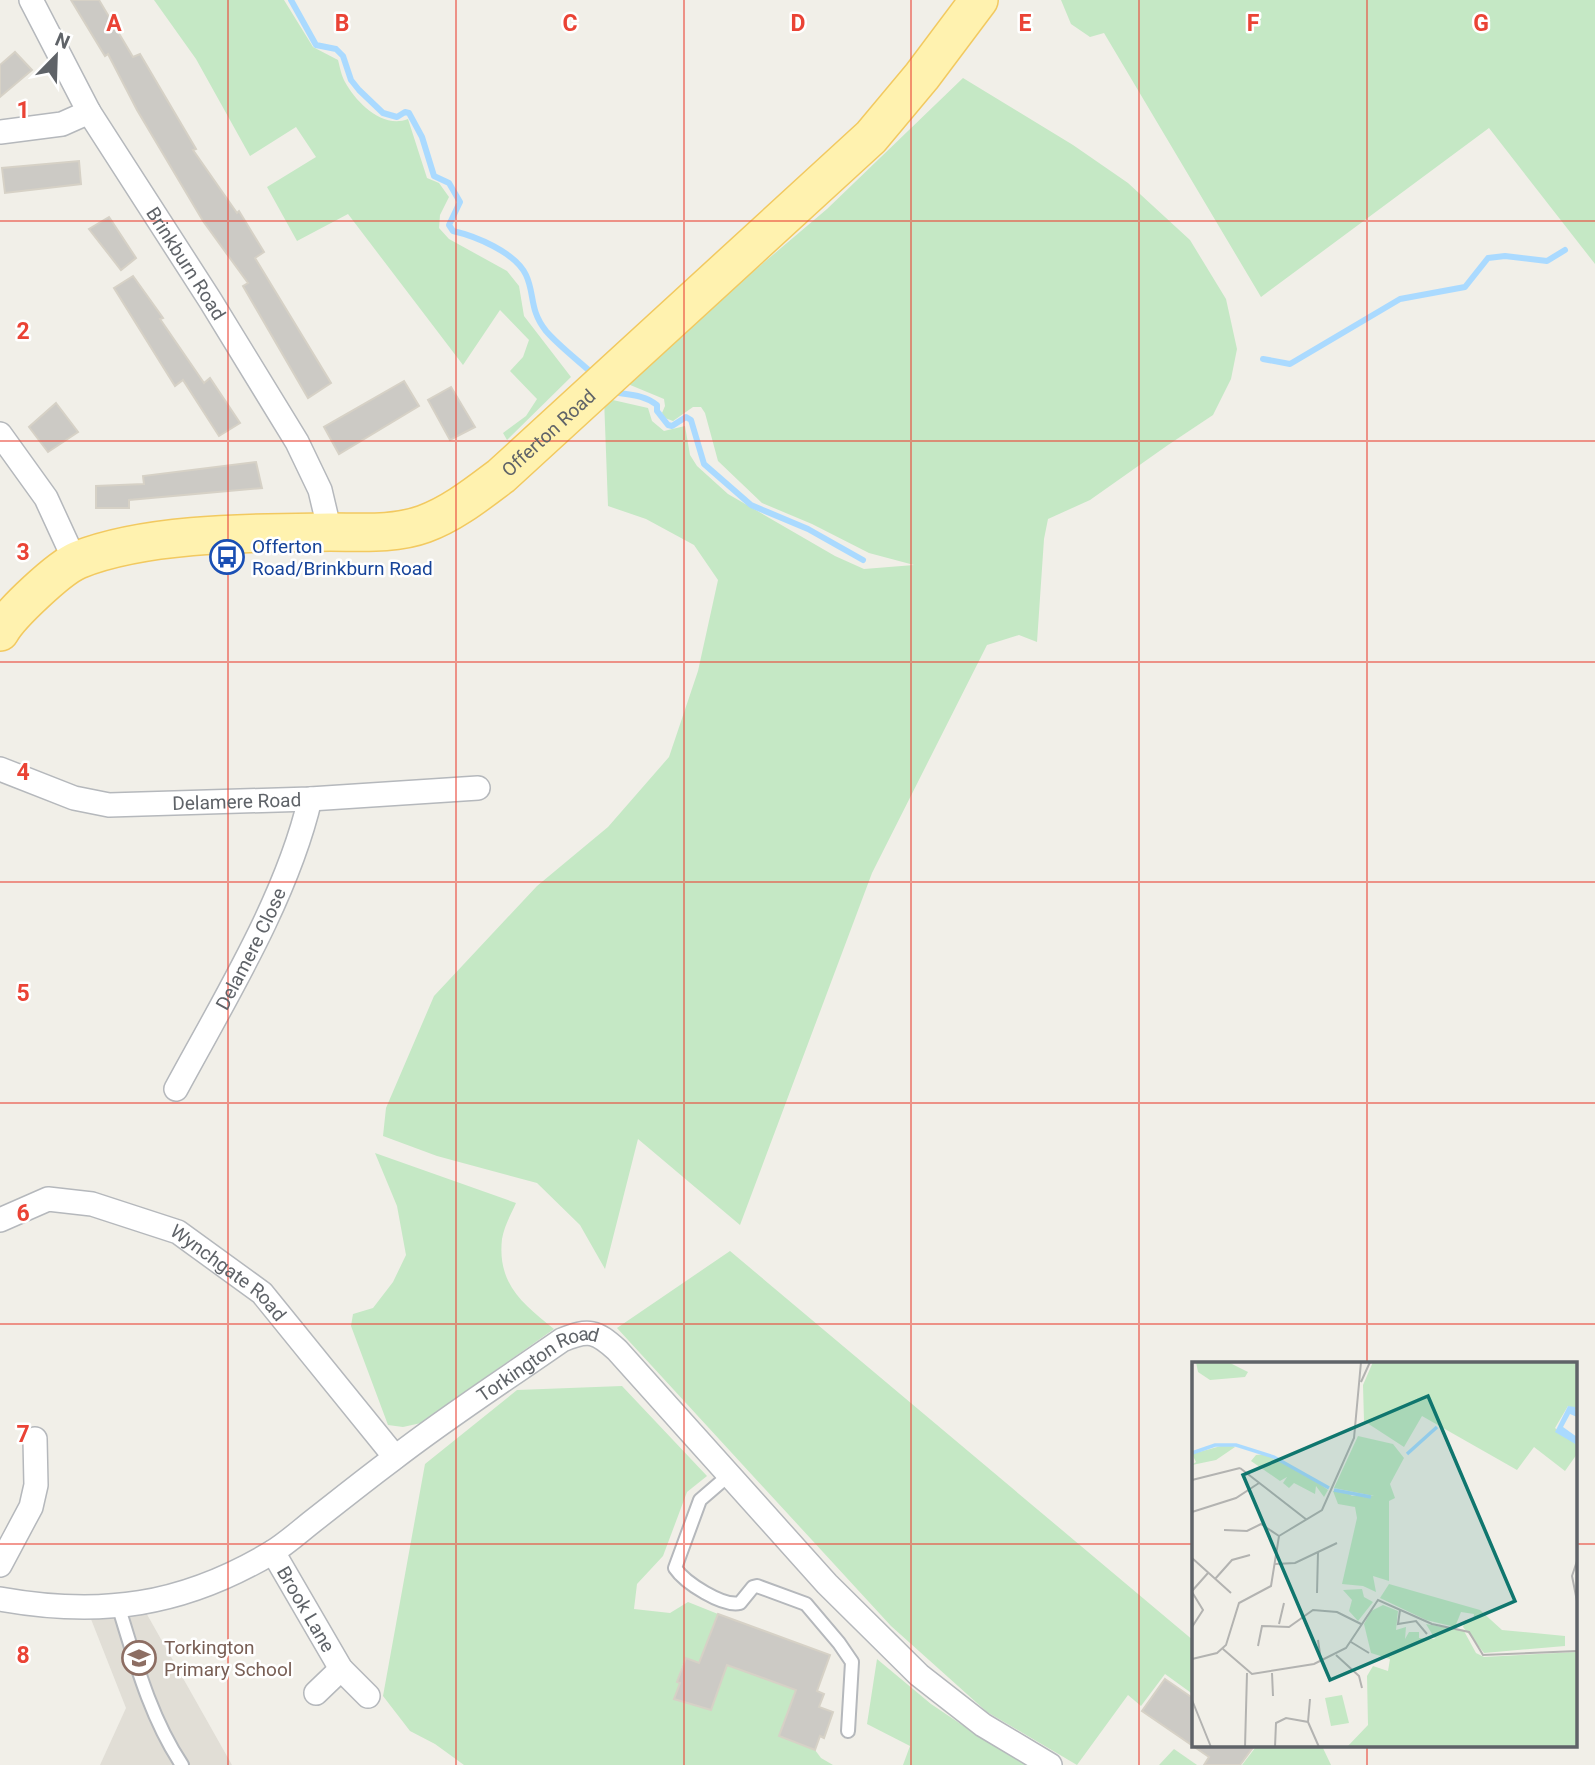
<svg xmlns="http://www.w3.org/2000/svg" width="1595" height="1765" viewBox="0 0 1595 1765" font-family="Roboto,sans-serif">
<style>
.education{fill:#e1ded6}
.green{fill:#c5e8c5}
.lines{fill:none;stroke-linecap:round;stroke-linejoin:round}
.stream{stroke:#aadaff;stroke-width:6}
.building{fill:#cccac5;stroke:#d6d1c6;stroke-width:2}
.lane-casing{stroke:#b5b8bc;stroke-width:16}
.street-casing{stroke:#b5b8bc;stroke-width:26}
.primary-casing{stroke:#f2c960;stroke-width:40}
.lane{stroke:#fff;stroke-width:12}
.street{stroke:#fff;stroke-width:23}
.primary{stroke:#fff2af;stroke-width:37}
.grid{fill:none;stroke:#ea4335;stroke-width:2;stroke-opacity:0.55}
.labels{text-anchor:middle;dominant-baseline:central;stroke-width:5;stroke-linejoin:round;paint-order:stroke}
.street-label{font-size:19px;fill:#5f6368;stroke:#fff}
.transit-label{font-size:19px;fill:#164399;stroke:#fff;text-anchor:start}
.education-label{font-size:19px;fill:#785e54;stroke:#fff;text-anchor:start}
.inset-river{fill:none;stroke:#aadaff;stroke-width:3.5}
.inset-road{fill:none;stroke:#b3b3b1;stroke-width:2}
.view{fill:#0f766e;fill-opacity:0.15;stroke:#0f766e;stroke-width:3.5}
.inset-edge{fill:none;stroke:#5f6368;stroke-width:3.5}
.grid-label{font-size:23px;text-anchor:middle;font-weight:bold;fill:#ea4335;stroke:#fff;stroke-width:5;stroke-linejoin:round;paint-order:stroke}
</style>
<rect width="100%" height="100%" fill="#f1efe8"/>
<!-- education -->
<polygon class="education" points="140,1602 232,1765 100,1765 126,1708 87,1609"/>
<!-- green -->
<g class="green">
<path d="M154,0h130l29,47 25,13c2,7 3,15 7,22 11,20 37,47 63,37l19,59 12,5 10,14 -9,18 -1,13 10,11 58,32 12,15 5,30 47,61 -64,63 -4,-7 23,-17 11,-17 -27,-28 13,-14 6,-17 -29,-30 -37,55 -115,-151 -51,27 -30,-54 49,-30 -20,-30 -46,29 -54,-97z"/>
<polygon points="1061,0 1595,0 1595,264 1489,128 1261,297 1104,33 1090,37 1071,24"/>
<polygon points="963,78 1073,145 1128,183 1190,240 1226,299 1237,349 1231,379 1213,415 1168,445 1090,500 1048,519 1044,539 1037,642 1019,635 987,645 872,873 740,1225 638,1139 605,1269 580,1225 537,1183 437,1156 383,1136 386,1108 434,996 537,886 608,827 669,757 698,671 718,580 694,545 646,519 608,506 604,398 648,408 652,421 664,431 685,426 690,455 697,466 728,494 835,556 864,569 914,565 869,553 812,524 762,503 718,461 705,413 701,407 693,407 673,421 665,418 662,413 665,406 664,399 623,382 827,209"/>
<path d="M375,1153l141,50c-5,11 -12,24 -14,36 -5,45 21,65 52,90l-133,94 -18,4 -15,-2 -37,-99 2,-12 20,-6 20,-26 13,-27 -9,-49z"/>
<polygon points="730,1251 1194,1641 1194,1695 1165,1674 1141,1706 1128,1695 1077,1765 987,1712 891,1626 617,1328"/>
<polygon points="622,1386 707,1476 687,1492 663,1556 637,1584 634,1609 670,1613 688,1602 718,1614 699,1663 685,1658 677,1681 680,1683 674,1699 711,1710 727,1665 796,1690 779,1736 815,1750 821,1758 833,1765 464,1765 435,1744 410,1731 383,1696 425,1464 517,1390"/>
<polygon points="877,1659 931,1704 986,1741 1029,1765 903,1765 910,1746 867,1724"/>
<polygon points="1253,1746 1322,1746 1331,1765 1242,1765 1255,1748"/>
<polygon points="1174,1749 1197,1765 1159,1765"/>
</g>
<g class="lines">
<!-- stream -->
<g class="stream">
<path d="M291,0l25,45 20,4 7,7 8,24 8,10 24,23 14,4 8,-5 4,1 13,24 12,39 15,7 11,19 -11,23 4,6c22,5 62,21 73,44 9,19 3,35 20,56 14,16 33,30 48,44"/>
<polyline points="1263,359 1290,364 1400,299 1465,287 1488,258 1505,256 1547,261 1565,250"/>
<path d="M613,392c15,3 30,2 44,13v6l11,14 4,1 14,-9 5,3 13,44 47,41 57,24 55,31"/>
</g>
</g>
<!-- building -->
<g class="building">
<polygon points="71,0 99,0 133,57 140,54 196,149 193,150 237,213 239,211 264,252 255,258 331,383 308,398 243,286 248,283 203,221 137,110 108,54 105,56"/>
<polygon points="15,52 32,70 0,97 0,65"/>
<polygon points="79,161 81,184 5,193 2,168"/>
<polygon points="109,217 136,258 121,270 89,229"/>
<polygon points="133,276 163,318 160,319 204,383 210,378 240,423 219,436 183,380 175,386 114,288"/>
<polygon points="404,381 419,406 339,454 324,427"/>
<polygon points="451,387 475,427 450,440 428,400"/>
<polygon points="56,403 78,432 48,452 29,427"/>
<polygon points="256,462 262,488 129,500 129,508 96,508 96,486 144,484 143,476"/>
<polygon points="718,1614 830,1655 817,1691 824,1694 819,1707 833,1712 824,1738 820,1736 815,1750 779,1736 796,1690 727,1665 711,1710 674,1699 680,1683 677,1682 686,1658 699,1663"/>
<polygon points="1165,1679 1194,1699 1194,1746 1254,1746 1240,1765 1204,1765 1209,1757 1142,1711"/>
</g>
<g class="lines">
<!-- lane casing -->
<g class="lane-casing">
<g id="lane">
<path d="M729,1475l-29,25 -25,68c10,15 48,39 65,35l13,-16 4,-1 49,18 33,39 13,19 -4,69"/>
<path d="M118,1605c17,55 32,112 64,160"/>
</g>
</g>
<!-- street casing -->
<g class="street-casing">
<g id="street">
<path id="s1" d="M31,0l58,112 121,188 87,142 23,48 10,42"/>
<polyline points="0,132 62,124 89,112"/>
<polyline points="0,434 46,498 75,561"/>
<path id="s2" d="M0,769l74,29 35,7 201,-6 168,-11"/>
<path id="s3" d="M176,1089c48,-89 111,-191 134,-290"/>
<path id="s4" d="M0,1220l48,-21 44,5 86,28 84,61 133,164"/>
<path id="s5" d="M273,1552l68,117 27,27"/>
<polyline points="0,1565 31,1507 36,1485 35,1439"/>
<path id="s6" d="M0,1599c101,18 182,7 271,-46 15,-9 28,-21 42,-32 27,-21 53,-42 80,-62 54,-42 113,-80 169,-119 27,-11 34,-9 55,10l210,234 92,91 64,50 67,40"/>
<polyline points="316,1693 341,1669"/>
</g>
</g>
<!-- primary casing -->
<g class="primary-casing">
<g id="primary">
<path id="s7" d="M0,632c10,-18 59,-64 78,-72 70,-28 176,-27 252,-28 31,0 64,3 94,-8 28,-10 53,-30 77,-48l370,-339 51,-61 57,-76"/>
</g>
</g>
<!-- lane -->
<use href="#lane" class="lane"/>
<!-- street -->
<use href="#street" class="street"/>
<!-- primary -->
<use href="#primary" class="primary"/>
</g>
<!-- grid -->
<path class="grid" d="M228,0v1765M456,0v1765M684,0v1765M911,0v1765M1139,0v1765M1367,0v1364M0,221h1595M0,441h1595M0,662h1595M0,882h1595M0,1103h1595M0,1324h1595M0,1544h1194M1576,1544h19M1367,1746v19"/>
<!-- icons -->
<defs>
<g id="bus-ring" transform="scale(1.75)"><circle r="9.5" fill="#fff" stroke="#1a4fb4" stroke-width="1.5"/><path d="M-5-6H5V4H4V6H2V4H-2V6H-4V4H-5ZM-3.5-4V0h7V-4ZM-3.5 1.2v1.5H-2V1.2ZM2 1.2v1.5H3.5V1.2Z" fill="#1a4fb4"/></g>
<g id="school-ring" transform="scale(1.75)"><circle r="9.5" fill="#fff" stroke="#8d6e63" stroke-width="1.5"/><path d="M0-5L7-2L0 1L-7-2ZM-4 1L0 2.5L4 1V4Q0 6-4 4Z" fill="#8d6e63"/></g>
</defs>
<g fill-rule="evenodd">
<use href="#bus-ring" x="227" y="557"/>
<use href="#school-ring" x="139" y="1658"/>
</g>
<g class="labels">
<!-- street labels -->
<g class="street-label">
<text stroke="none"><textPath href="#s1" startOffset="306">Brinkburn Road</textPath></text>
<text stroke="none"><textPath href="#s7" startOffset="612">Offerton Road</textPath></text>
<text stroke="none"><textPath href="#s2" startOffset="243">Delamere Road</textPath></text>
<text stroke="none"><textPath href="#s3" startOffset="159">Delamere Close</textPath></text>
<text stroke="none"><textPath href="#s4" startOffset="252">Wynchgate Road</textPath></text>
<text stroke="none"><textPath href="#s6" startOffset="611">Torkington Road</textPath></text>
<text stroke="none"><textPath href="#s5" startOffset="66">Brook Lane</textPath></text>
</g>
<!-- transit labels -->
<g class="transit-label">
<text x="252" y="546">Offerton<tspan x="252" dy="22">Road/Brinkburn Road</tspan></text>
</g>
<!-- education labels -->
<g class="education-label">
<text x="164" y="1647">Torkington<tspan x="164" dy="22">Primary School</tspan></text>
</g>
</g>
<!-- overview -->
<g transform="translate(1192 1362)">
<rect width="385" height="385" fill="#f1efe8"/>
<path d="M4,0h32l20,10 -3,5 -35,3 -12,-8zM181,0h204v48l-9,-4 -13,22 22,17v9l-12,17 -31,-24 -17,23 -95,-54 -18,31 -40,-26 -1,-36zM166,74l35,8 11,14 -14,26 5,14 -6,3v80l-16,-5 3,16 -13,-6 -21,-2 15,-66 -2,-11 -17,-3 -5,-13 10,-1 9,6h22l-40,-8zM36,82l7,3 -19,13 -24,5 4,-3 -4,-8zM74,92l51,28 11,8 -4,7 -8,-11 -1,8 -21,-11 -5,5 -6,-5 4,-6 -7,4 -29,-20 5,-6zM197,222l91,26 22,20 63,6v10l-81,7 -21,-26 2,-7 8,1 1,-7 -13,-2 -6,15 -29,-7 -46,-22zM170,227l2,8 9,5 -15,19 -9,-10 3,-11 -9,-10zM191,243l15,6 -2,19 10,-3 -1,12 4,-7h10v6l16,1 -9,-15 38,7 12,22 8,4 93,-5v95h-230l21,-22 -1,-49 6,-10 15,5 2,-12 -19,-6 -7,-29 7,-13zM150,333l7,28 -18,3 -6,-28z" fill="#c5e8c5"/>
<path d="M376,44l7,1 2,10 -7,-3 -7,13 14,10v8l-22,-13z" fill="#aadaff"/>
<path class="inset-river" d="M0,91l23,-8h21l38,12 55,31M215,92l30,-27M142,128l37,7"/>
<path class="inset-road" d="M169,20l9,-20M48,106l67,52M0,118l48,-12M0,150l44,-14 23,-15M32,168l23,1 14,-7 18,12M0,196l39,35M385,199l-5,15 5,25M83,202l20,-1 42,-20M23,217l17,-19 18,-5M0,229l16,-18M0,230l11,18 -11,17M125,231l1,-41M208,248l-2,14 18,-3 11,13M87,262l5,-21M126,278l3,21M159,280l18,11M66,284l4,-20 27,1 24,-17 24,2 24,12M31,287l29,25 62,-10 32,-16 32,-48 54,24 37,8 14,23 94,-4M144,293l23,21 3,12M0,297l25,-6 9,-8 13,-42 32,-17 8,-50 43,-26 32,-72 7,-76M80,311l1,23M0,338l19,47M116,360l2,-23M53,385l2,-74M83,385l1,-24 10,-5 22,4 11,25"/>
<path class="view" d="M236,34l87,205 -185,79 -87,-205z"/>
<rect width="385" height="385" class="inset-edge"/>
</g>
<g class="grid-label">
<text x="114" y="31">A</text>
<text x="342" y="31">B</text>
<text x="570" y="31">C</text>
<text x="798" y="31">D</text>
<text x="1025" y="31">E</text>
<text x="1253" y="31">F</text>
<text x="1481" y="31">G</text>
<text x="23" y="118">1</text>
<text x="23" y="339">2</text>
<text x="23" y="560">3</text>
<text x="23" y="780">4</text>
<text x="23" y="1001">5</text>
<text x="23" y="1221">6</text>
<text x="23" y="1442">7</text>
<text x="23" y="1663">8</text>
</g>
<!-- north arrow -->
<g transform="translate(56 56) rotate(23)" stroke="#ffffff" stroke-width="5" paint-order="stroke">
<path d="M0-5L12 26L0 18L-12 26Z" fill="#5f6368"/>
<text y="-10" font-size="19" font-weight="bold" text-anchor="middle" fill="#5f6368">N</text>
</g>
</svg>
